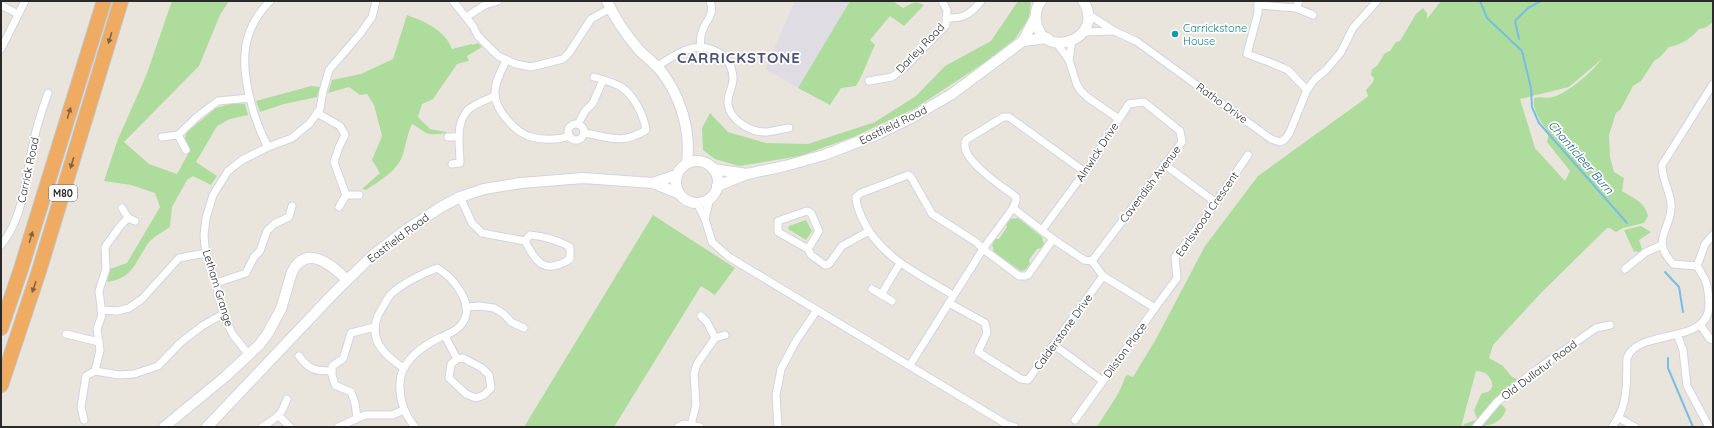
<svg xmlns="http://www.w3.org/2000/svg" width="1714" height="428" viewBox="0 0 1714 428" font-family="Quicksand,sans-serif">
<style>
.industrial{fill:#dfdce3}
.green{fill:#aedc9d;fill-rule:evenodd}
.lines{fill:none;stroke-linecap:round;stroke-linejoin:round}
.stream{stroke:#78bee3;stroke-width:2}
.street-casing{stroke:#d2d3e1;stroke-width:9}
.secondary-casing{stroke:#d2d3e1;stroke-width:12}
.highway-casing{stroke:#c3c3c3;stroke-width:16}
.street{stroke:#fff;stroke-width:7}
.secondary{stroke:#fff;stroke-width:10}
.highway{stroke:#efab62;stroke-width:14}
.oneway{fill:#826443}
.culture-dot{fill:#0f9aa8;stroke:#fff;stroke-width:1.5}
.labels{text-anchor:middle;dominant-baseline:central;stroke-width:3.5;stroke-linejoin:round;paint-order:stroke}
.shield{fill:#fff;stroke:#696969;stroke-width:1}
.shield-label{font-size:10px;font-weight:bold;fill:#292929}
.culture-label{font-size:11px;fill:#0d838f;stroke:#fff;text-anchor:start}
.street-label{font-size:11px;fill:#292929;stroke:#fff}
.water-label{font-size:12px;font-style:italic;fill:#195c8d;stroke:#fff}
.district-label{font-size:15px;font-weight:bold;letter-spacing:1px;fill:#4e5276;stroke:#fff}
</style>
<rect width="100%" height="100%" fill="#eae5dc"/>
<!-- industrial -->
<polygon class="industrial" points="795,1 850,1 798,88 765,69"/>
<!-- green -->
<g class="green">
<path d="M172,1h57l-9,14 -21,51 -75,76 25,22 28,10 12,-22 -4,-14 2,-6 29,-24 18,-5 11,1 3,11 -18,4 -13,7 -21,36 21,14 -6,9 -18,-9 -6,4 -15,27 -2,20c-6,4 -15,9 -20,14 -15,19 -15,37 -43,41l3,-13 17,-6 33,-56 -5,-14 -24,-8 -27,-4 14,-42 28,-63z"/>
<path d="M850,1h43l10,7c10,-5 11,-8 21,-3l-20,21 -14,-10 -20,24 5,5c-7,14 -11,28 -19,41l-15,2 -11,17 -32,-17z"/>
<polygon points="1018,1 1031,1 1029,18 1015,39 987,61 914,109 853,137 800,156 739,166 715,159 703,150 702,128 710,113 728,132 766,143 808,144 875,122 916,96 945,66 991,41"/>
<path d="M1441,1h272v21l-8,6 -6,1c-7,9 -18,16 -30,18l-9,10 -6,4 -13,20 -8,5 -12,23 -5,4 -7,22 1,22 4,15 10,6 -2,13c11,7 23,11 26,25l-4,7 -21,5 -7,4 -6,-4h-3l-67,66 -47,51 -4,13 14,8 9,11 5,2 6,-4 3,1c-5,24 -16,13 -25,28l5,5c-5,19 -27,18 -44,18 4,-6 10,-4 15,-8l-3,-9c2,-4 6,-14 8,-17 13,0 13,-13 3,-20 -2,-1 -6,-2 -9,-2l-15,56h-364c9,-16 23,-32 28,-50l3,-2 5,2 23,-38 49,-93 53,-70 108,-78 2,-2 -2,-6 7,-8 1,-4 -3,-3 1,-6 5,-3 8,-13 5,-2 6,-9 4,-1 16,-27 7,-6 4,5v6zM1602,59c-9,12 -34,34 -49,38 -6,2 -13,-1 -19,1 -2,13 8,25 15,35l-2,9 23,29 -5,10 -30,-33 -15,-49 49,-12z"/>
<path d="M407,15c17,6 38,15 45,34l20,-5 1,1 5,-2 4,4 -15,9 2,5 -12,3 -24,35 -11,5 -4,13 12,12 16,3 1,1c-24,3 -17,1 -35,-9 -5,10 -6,22 -10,33 -6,15 -23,24 -36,33l-4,-1 18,-16 -8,-13 10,-24 -8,-31 -7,-11 -7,1 -11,-8 -21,6 4,-13 29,-6 32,-15z"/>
<polygon points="311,86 320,87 317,97 284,104 260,112 256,101"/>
<polygon points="653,215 735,268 715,295 701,286 614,427 524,427"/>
<polygon points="1018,218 1042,237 1044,244 1041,248 1037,249 1029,260 1030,264 1025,270 1021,271 994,252 992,244 995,239 999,239 1007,227 1006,224 1010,219"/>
<polygon points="806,220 812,231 806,240 788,229 789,226"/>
<polygon points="1641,226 1651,232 1639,240 1642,249 1638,253 1637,251 1634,252 1624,230"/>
</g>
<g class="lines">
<!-- stream -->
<g class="stream">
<polyline points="1480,1 1487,18 1522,51 1531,88 1532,107 1539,123 1627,223"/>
<polyline points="1519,39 1515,21 1528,8 1541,1"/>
<polyline points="1665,272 1679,287 1683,312"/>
<polyline points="1668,358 1668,368 1693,427"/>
</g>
<!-- street casing -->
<g class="street-casing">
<g id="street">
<polyline points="453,1 473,26 478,36 498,56 516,64 531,67 563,59 569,53 591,19 611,8"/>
<polyline points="1258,1 1258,13 1247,54 1269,62 1288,70 1307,90"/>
<polyline points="1299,1 1296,8 1313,15"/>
<polyline points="1,5 18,14"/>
<polyline points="1258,5 1296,8"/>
<polyline points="1088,14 1114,31 1136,41 1271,139 1280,142 1284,140 1289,134 1307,90 1315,79 1326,70 1341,52 1353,28 1377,1"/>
<polyline points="466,17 485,5 498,1"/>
<path d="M946,18c17,1 25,-4 35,-17"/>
<polyline points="1084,32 1114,31"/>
<path d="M700,48c1,-5 0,-11 2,-16 4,-13 13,-16 8,-31"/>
<polyline points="1,49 25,1"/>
<path d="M506,60c-4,11 -12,22 -11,34 0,16 21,39 36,43 12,3 27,3 39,-1"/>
<polyline points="1069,60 1072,41"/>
<path d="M656,67c10,-6 19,-13 30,-17 21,-8 45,3 47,27 1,9 -6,17 -5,27 2,17 24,29 39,28 7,-1 15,-3 22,-4"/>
<polyline points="869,81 892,77 904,68 946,25 947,10 942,1"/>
<polyline points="317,113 340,126 345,135 339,147 334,162 346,195 339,207"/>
<polyline points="578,124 585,111 593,103 603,80"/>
<circle cx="576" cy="132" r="8"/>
<path d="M584,133c25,4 38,12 62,-3 -2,-14 -12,-35 -25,-43 -8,-5 -18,-7 -27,-10"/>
<polyline points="178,135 186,150"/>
<polyline points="162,137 178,135 198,116 218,101 250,98"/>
<polyline points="448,137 459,137"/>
<path d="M268,147c-15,-28 -30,-79 -20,-110 4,-14 12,-26 22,-36"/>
<path d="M452,164l8,-1c0,-16 -5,-38 7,-52 6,-7 19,-11 28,-15"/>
<polyline points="1164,164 1215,202"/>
<polyline points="346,195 359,195"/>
<path d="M460,197l12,26 10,10 43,8c11,22 20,34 45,18v-12c-11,-6 -27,-11 -40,-12l-5,6"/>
<polyline points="697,203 705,219 712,242 729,257 1006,424 1015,427"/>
<polyline points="122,208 128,218 135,221"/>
<path d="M1013,208l3,-7v-4c-13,-10 -59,-39 -50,-57l37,-23h6l76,55"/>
<polyline points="705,219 710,198"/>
<polyline points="1042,230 1095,158 1105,139 1119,119 1087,97 1081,91 1077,85 1069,60 1056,42"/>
<polyline points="1053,239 1013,208 983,249 1019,276 1025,276 1028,275 1053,239 1084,260 1092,261"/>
<path d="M1,245c24,-29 24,-70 33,-105 3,-16 9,-32 14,-47"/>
<polyline points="808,249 819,231 811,213 807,211 778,221 778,232 808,249 811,255 825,265 829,264 842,246 869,231"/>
<polyline points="1092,261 1103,276 1155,308 1177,278 1175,257 1203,221 1248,155"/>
<polyline points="1092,261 1182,142 1180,131 1144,102 1129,104 1119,119"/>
<path d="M1697,266l-24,-2c-24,-26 0,-35 -2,-60 -1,-14 -9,-23 -9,-39l51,-81"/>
<polyline points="1697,266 1705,244 1713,235"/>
<polyline points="1625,269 1646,252 1662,245"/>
<polyline points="216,283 246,273 254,257 260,251 267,231 274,224 289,217 292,206"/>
<polyline points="872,289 892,301"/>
<polyline points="881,295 900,263"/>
<polyline points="949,303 985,323 987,333 978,352 1021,379 1028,380 1103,276"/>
<polyline points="466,307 480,306 494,308 504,314 511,322 524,328"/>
<polyline points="101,310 117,311 129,308 142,299 179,258 206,253"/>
<polyline points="701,316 707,322 715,338 725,335"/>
<polyline points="1701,326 1710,339 1713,340"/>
<polyline points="66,334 99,342"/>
<polyline points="1677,334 1683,350 1687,386 1709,427"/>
<polyline points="445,336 457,359 451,364 449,378 466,394 476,398 484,395 491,388 489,375 482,368 463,358 457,359"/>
<polyline points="1054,345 1103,381 1155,308"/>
<polyline points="249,355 233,335 223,314 216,283 209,264 205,247 204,235 206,218 213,195 228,171 242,160 268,147 292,138 310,123 320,109 323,91 329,70 360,34 372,17 376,1"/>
<path d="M299,356c10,14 16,15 33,15"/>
<path d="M910,365l73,-116 -7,-7 -44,-28 -21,-37 -3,-2 -47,18 -5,4c0,8 3,14 6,21 17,39 57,56 91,77"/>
<path d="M404,368c-23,-14 -38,-33 -23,-58 3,-5 6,-11 10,-16 12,-11 31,-20 46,-26 17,10 41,39 23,58 -5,6 -14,9 -21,12 -20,10 -41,26 -39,50 0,15 5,27 15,39"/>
<polyline points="95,371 100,350 97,329 102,315 99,291 106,269 105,247 121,225 128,218"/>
<polyline points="279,416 290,427"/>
<polyline points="357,418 355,403 351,392 335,385 332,375 332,366 343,359 351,333 375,327"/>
<polyline points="1619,418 1635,427"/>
<polyline points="84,420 81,407 86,376 95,371 119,375 134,374 158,366 180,343 202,326 223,314"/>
<polyline points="1075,420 1103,381"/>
<polyline points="691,425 696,405 694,374 697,364 715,338"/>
<path d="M262,427c15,-10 18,-9 25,-28"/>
<polyline points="338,427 365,415 392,415 404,410"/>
<polyline points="678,427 684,424 700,427"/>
<polyline points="778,427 776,395 781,369 796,341 817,310"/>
<polyline points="1476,427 1497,402 1533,372 1596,328 1610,325"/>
<path d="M1612,427c17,-22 14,-43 15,-69 11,-31 84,-11 82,-55 -1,-18 -2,-22 -12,-37"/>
</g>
</g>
<!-- secondary casing -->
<g class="secondary-casing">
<g id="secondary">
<path d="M607,1c8,18 19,34 32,49 7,7 15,13 22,21 20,26 30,60 26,92"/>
<path d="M1041,1c-5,6 -6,13 -5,21 8,40 71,16 47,-21"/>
<polyline points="1023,41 1047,38"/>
<circle cx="697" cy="182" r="21"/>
<polyline points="713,169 747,174"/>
<polyline points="653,183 676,175"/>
<polyline points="717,186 747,174 785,166 824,155 878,134 911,118 952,94 1023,41 1035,18"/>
<path d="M164,427l62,-51 34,-32 8,-11 13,-24 11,-37c14,-29 40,-7 55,8"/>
<polyline points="207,427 334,293 372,256 403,232 441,207 460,197 484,189 521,183 583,178 653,183 678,193"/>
</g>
</g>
<!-- highway casing -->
<g class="highway-casing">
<g id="highway">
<polyline points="1,328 21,269 104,1"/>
<polyline points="1,385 39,271 121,1"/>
</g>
</g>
<!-- street -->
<use href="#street" class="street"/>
<!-- secondary -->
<use href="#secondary" class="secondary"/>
<!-- highway -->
<use href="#highway" class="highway"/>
</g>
<!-- one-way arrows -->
<defs><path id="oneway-solid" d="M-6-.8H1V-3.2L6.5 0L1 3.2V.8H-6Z"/></defs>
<g class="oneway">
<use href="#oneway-solid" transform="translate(110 38) rotate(107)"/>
<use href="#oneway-solid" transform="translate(69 113) rotate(-73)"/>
<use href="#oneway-solid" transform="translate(72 163) rotate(107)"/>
<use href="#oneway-solid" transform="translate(31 237) rotate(-73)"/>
<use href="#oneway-solid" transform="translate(34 287) rotate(109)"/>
</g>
<!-- markers -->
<circle class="culture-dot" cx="1175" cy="34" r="4"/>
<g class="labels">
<!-- shield labels -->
<rect class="shield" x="49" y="185" width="28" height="16" rx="3"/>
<g class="shield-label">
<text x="63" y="193">M80</text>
</g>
<!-- culture labels -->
<g class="culture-label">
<text x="1183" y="28">Carrickstone<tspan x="1183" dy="13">House</tspan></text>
</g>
<!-- street labels -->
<g class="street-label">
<text transform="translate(920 48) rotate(-46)">Darley Road</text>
<text transform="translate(1222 103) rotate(36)">Ratho Drive</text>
<text transform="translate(893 125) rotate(-26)">Eastfield Road</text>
<text transform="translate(1097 152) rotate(-57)">Alnwick Drive</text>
<text transform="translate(28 170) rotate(-78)">Carrick Road</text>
<text transform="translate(1150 184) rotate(-53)">Cavendish Avenue</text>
<text transform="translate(1207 214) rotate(-55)">Earlswood Crescent</text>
<text transform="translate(398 238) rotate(-37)">Eastfield Road</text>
<text transform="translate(218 288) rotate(73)">Letham Grange</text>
<text transform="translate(1063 332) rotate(-54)">Calderstone Drive</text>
<text transform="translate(1125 350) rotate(-54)">Dilston Place</text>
<text transform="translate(1539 370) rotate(-37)">Old Dullatur Road</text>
</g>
<!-- water labels -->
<g class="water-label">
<text transform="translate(1581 157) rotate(49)">Chanticleer Burn</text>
</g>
<!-- district labels -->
<g class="district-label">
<text x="739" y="57">CARRICKSTONE</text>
</g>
</g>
<!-- border -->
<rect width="1714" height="428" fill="none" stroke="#292929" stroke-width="4"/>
</svg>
